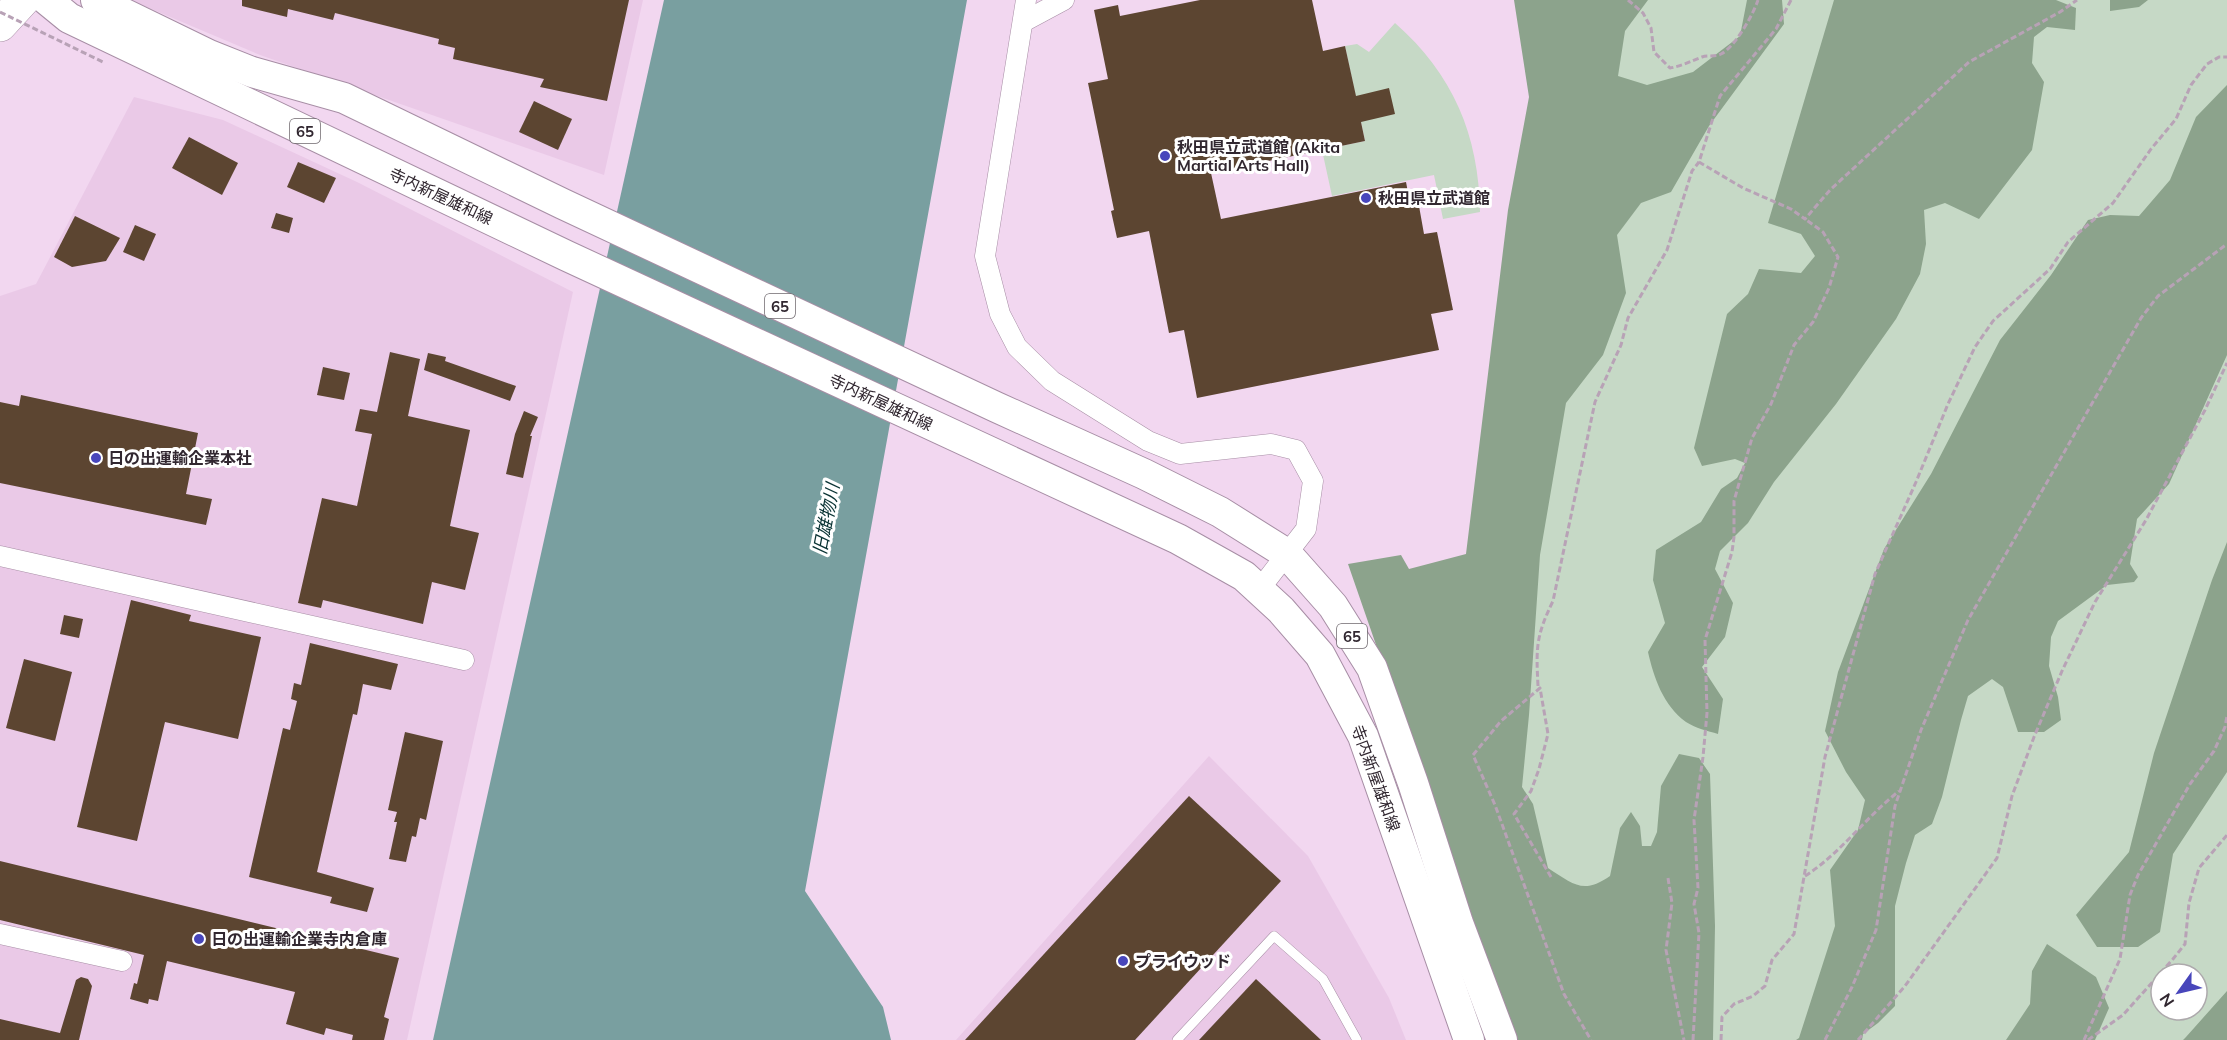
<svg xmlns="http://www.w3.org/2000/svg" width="2227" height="1040" viewBox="0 0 2227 1040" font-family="Mulish,'Noto Sans JP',sans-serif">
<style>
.built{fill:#eac9e7}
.green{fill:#c6d9c6;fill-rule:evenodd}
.forest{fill:#8ca38c}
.water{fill:#799fa0}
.building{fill:#5c4531}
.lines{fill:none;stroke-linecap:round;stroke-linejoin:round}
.lane-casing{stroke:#a78ea5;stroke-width:10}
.street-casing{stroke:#a78ea5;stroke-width:21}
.primary-casing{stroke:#a78ea5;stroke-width:32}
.highway-casing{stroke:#a78ea5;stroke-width:34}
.path{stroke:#b8a2b6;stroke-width:3;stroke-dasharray:6 3;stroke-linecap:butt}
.lane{stroke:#fff;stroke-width:9}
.street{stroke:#fff;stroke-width:20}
.primary{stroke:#fff;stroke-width:30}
.highway{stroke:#fff;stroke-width:33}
.path-bridge{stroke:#b8a2b6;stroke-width:3;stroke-dasharray:6 3;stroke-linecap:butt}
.poi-dot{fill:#4846bb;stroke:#fff;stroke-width:2}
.labels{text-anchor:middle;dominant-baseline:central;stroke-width:6;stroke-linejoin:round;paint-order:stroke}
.shield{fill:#fff;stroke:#6f686e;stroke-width:1.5}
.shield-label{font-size:15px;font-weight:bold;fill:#312730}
.poi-label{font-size:16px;font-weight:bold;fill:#312730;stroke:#fff;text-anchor:start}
.street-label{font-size:16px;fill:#312730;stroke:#fff}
.water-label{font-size:18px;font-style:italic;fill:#093233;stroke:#fff}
</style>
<rect width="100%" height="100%" fill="#f2d7f0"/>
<!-- built -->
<g class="built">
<polygon points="130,0 643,0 604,175 260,55"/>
<polygon points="134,97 223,120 357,182 573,292 407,1040 0,1040 0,296 36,284"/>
<polygon points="1209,756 1308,856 1389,998 1406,1040 956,1040"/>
</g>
<!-- green -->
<g class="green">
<path d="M1575,0h652v1040h-601l-128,-183zM2161,974h36v36h-36z"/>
<path d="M1395,23c58,51 84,112 85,189l-37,7 -9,-44 -102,21 -10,-46 43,-9 -20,-95 12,-2 12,8z"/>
</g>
<!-- forest -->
<g class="forest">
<path d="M1514,0h134l-23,31 -7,45 29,9 46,-13 47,-36 7,-36h35l2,24 -75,102 -38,66 -30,11 -24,32 9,58 -23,62 -37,48 -26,152 -11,160 -7,72 11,17 15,64c25,16 35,27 62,8l10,-48 11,-16 9,14 2,20h9l6,-14 4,-46 18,-32 20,4 11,16 5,152 -2,114h-200l-165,-476 53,-9 8,14 57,-15 42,-344 21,-113z"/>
<path d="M1834,0h222l20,8 -1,22 -28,-3 -13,10 -2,26 12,19 -12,68 -53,69 -34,-16 -21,7 2,34 -6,30 -24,45 -60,85 -62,78 -26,41 -28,28 -5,18 18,34 -8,34 -23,30 21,32 -5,35c-10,-3 -23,-6 -32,-12 -23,-17 -32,-44 -38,-70l17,-29 -12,-43 3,-30 45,-28 20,-33 16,-11 8,-15 -10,-4 -33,7 -8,-18 33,-134 21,-20 11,-25 42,4 14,-17 -14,-22 -33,-11z"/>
<polygon points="2110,0 2148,0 2139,7 2110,11"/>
<polygon points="2227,85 2227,355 2169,484 2137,519 2130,564 2138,577 2134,582 2107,585 2058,621 2051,637 2049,666 2058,697 2061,720 2044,732 2018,732 2003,687 1992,679 1968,696 1961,720 1942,797 1932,824 1915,835 1906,863 1895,906 1895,1006 1878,1023 1863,1034 1862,1040 1796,1040 1799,1038 1835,926 1830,870 1858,830 1865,800 1846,772 1825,731 1838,672 1884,549 1931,474 2000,340 2051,275 2088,220 2110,215 2139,216 2170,180 2196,117"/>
<polygon points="2227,542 2227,772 2173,854 2160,932 2138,947 2097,947 2076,915 2129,852 2154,753 2212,580"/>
<polygon points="2047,944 2096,977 2109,1008 2095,1040 2006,1040 2030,1004 2032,971"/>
<polygon points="2227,991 2227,1040 2183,1040 2186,1037"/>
</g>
<!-- water -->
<polygon class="water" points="664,0 967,0 805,891 883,1007 891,1040 433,1040"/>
<!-- building -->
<g class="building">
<polygon points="242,0 629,0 607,101 540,87 544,79 453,59 455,48 438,44 439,39 335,13 333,20 288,9 287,17 242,6"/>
<polygon points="1200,0 1312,0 1323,51 1345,46 1356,96 1389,88 1395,114 1361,122 1365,141 1211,173 1221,219 1406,182 1411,208 1419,206 1424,234 1437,232 1453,310 1431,314 1439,350 1197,398 1184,330 1169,333 1149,231 1117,238 1111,211 1114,210 1088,83 1108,79 1094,10 1118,5 1120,16"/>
<polygon points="534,101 572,119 558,150 519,132"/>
<polygon points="189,137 238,163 222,195 172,168"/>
<polygon points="298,162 336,178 324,203 287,187"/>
<polygon points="276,213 293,218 289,233 271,228"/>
<polygon points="75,216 120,238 106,261 72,267 54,257"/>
<polygon points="135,225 156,234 144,261 123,252"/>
<polygon points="390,352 420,359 408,416 470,430 450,526 479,533 465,590 432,582 423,624 323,600 321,608 298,603 322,498 357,506 372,434 355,431 360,409 377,412"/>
<polygon points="428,353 446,357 445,361 516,386 510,401 424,370"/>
<polygon points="323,367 350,373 344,400 317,395"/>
<polygon points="21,395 198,433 186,494 212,499 206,525 0,483 0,402 19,406"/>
<polygon points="524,411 538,417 530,436 532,436 523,478 506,474 515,434"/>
<polygon points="131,600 191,615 189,621 261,637 238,739 165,722 137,841 77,827"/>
<polygon points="64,615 83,619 79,638 60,634"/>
<polygon points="310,643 398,664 391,690 363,684 357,715 353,714 317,872 374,888 367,912 330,903 332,897 249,877 283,728 290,730 297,701 291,699 294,683 301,685"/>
<polygon points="24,659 72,672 55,741 6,728"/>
<polygon points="405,732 443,741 426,820 420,818 416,837 412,836 406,862 389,859 397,822 394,822 397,812 388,810"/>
<polygon points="1189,796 1281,881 1135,1040 965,1040"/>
<polygon points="0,861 399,958 384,1017 389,1019 384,1040 352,1040 353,1035 326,1028 324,1035 286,1024 295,992 167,961 158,1001 149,999 148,1004 130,999 134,983 137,984 144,955 0,920"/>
<polygon points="81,977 88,979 92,986 79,1040 0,1040 0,1019 60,1033 76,980"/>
<polygon points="1256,979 1321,1040 1199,1040"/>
</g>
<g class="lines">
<!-- lane casing -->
<g class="lane-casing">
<polyline id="lane" points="1177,1040 1274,936 1323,979 1357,1040"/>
</g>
<!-- street casing -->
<g class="street-casing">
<g id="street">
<polyline points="1026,0 985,256 1000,314 1017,347 1052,381 1148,441 1180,454 1271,444 1296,450 1313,481 1306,529 1259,590"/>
<polyline points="1023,22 1064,0"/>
<polyline points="0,556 464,660"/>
<polyline points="0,934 122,961"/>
</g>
</g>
<!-- primary casing -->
<g class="primary-casing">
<g id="primary">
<polyline points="47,0 69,18 567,256 1178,539 1244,576 1281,610 1320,655 1363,736 1469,1040"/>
<polyline points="96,0 209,55 252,72 344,98 563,204 996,407 1144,474 1220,512 1287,554 1333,606 1372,668 1413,783 1458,923 1502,1040"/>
</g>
</g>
<!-- highway casing -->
<g class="highway-casing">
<polyline id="highway" points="0,25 23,0"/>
</g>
<!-- path -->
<g class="path">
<path d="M1628,0l15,13 8,15 3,24 16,16c12,-2 21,-7 32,-11 6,-2 13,0 19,-3 14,-7 32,-39 37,-54"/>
<polyline points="1791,0 1776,29 1720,96 1699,162 1743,188 1791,209 1805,219 1830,190 1969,62 2060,12 2077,0"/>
<path d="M1538,686c-2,-39 -2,-50 15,-85l42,-199 26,-57 7,-27 39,-68 25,-79 7,-9"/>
<path d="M1805,876c36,-23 61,-59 94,-85"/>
<polyline points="1551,877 1514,814 1531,791 1539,769 1548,734 1540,688 1501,721 1473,755 1495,805 1564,994 1591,1040"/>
<polyline points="1668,878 1672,903 1666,950 1684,1040"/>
<polyline points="1693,1040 1699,933 1694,904 1698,888 1694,820 1703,757 1707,713 1705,640 1732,552 1734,537 1734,501 1752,438 1771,404 1794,345 1813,322 1829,288 1838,257 1823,232 1805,219"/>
<polyline points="1721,1040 1722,1017 1734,1004 1753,996 1765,986 1772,960 1794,934 1825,757 1875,574 1916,482 1948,404 1975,347 1993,321 2050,269 2068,242 2113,203 2151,149 2176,119 2191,85 2207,64 2219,57 2227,57"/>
<polyline points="1825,1040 1852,987 1876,930 1895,806 1921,730 1968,620 2141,318 2158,296 2227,244"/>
<polyline points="1858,1040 1905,986 1997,858 2012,796 2034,737 2062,671 2095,602 2146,520 2205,410 2227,363"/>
<polyline points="2084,1040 2120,959 2130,895 2138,875 2190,784 2214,751 2225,727 2227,716"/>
<polyline points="2088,1040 2123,1015 2173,959 2185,944 2189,903 2199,868 2227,835"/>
</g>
<!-- lane -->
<use href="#lane" class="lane"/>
<!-- street -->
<use href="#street" class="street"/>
<!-- primary -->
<use href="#primary" class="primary"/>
<!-- highway -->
<use href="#highway" class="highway"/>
<!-- path-bridge -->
<polyline class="path-bridge" points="0,12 103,62"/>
</g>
<!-- markers -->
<g class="poi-dot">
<circle cx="1165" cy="156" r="6"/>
<circle cx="1366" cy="198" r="6"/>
<circle cx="96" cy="458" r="6"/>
<circle cx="199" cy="939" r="6"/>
<circle cx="1123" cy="961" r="6"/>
</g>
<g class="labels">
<!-- shield labels -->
<g class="shield">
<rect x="290" y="119" width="30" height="24" rx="4.5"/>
<rect x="765" y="294" width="30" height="24" rx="4.5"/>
<rect x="1337" y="624" width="30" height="24" rx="4.5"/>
</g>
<g class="shield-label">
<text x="305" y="131">65</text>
<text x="780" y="306">65</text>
<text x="1352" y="636">65</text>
</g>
<!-- poi labels -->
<g class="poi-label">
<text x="1177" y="147">秋田県立武道館 (Akita<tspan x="1177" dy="18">Martial Arts Hall)</tspan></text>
<text x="1378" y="198">秋田県立武道館</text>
<text x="108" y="458">日の出運輸企業本社</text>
<text x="211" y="939">日の出運輸企業寺内倉庫</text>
<text x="1135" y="961">プライウッド</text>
</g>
<!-- street labels -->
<g class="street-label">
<text transform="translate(441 196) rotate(25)">寺内新屋雄和線</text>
<text transform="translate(881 402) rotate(25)">寺内新屋雄和線</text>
<text transform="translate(1376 778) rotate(70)">寺内新屋雄和線</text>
</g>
<!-- water labels -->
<g class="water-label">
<text transform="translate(826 519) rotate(-79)">旧雄物川</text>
</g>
</g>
<!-- north arrow -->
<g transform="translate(2179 992) rotate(236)"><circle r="28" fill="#ffffff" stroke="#ada9ac" stroke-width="1.5"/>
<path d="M0-4.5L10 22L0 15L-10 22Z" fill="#4846bb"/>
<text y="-9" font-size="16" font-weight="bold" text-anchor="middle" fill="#312730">N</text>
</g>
</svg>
